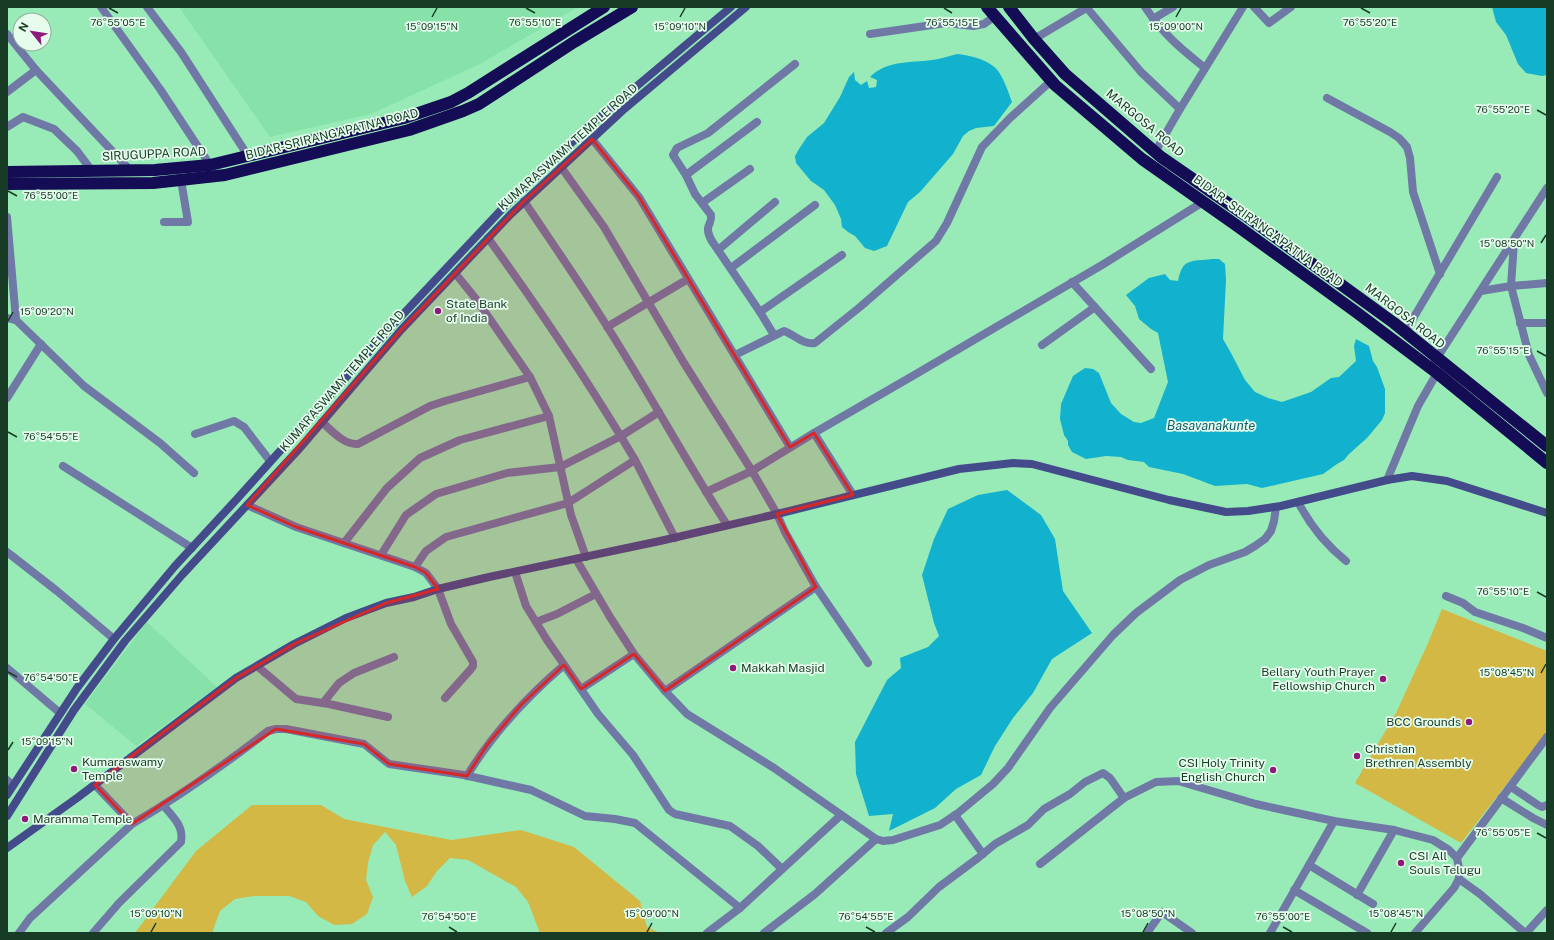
<svg xmlns="http://www.w3.org/2000/svg" width="1554" height="940" viewBox="0 0 1554 940" font-family="'Public Sans',sans-serif">
<style>
.built{fill:#86e2a9}
.green{fill:#d3b845}
.water{fill:#12b1ce}
.lines{fill:none;stroke-linecap:round;stroke-linejoin:round}
.street{stroke:#7079a5;stroke-width:8}
.secondary{stroke:#434b8a;stroke-width:8}
.highway{stroke:#140c55;stroke-width:12}
.marked{fill:#d62828;fill-opacity:0.2;stroke:#d62828;stroke-width:3;stroke-linejoin:round}
.ticks{fill:none;stroke:#183b26;stroke-width:1.5}
.poi-dot{fill:#8e1b7b;stroke:#e6fded;stroke-width:1.5}
.labels{text-anchor:middle;dominant-baseline:central;stroke-width:3.5;stroke-linejoin:round;paint-order:stroke}
.street-label{font-size:12px;fill:#183b26;stroke:#e6fded}
.poi-label{font-size:12px;fill:#183b26;stroke:#e6fded;text-anchor:start}
.water-label{font-size:13px;font-style:italic;fill:#125d6d;stroke:#e6fded}
.ticks-label{font-size:10px;text-anchor:middle;fill:#183b26;stroke:#e6fded;stroke-width:3.5;stroke-linejoin:round;paint-order:stroke}
</style>
<rect width="100%" height="100%" fill="#98ebb7"/>
<!-- built -->
<g class="built">
<polygon points="179,7 578,7 480,64 371,114 270,137"/>
<polygon points="147,622 217,687 136,746 85,704"/>
</g>
<!-- green -->
<g class="green">
<polygon points="1442,609 1547,651 1547,732 1461,843 1355,783 1396,713 1428,643"/>
<polygon points="252,805 321,805 344,819 451,840 521,830 574,847 640,901 647,927 660,933 540,933 528,902 516,887 468,860 450,858 437,871 427,886 412,897 405,881 396,845 385,832 373,845 368,863 366,880 373,897 367,914 352,924 334,925 318,916 306,902 289,896 254,896 235,899 220,911 212,933 135,933 196,851"/>
</g>
<!-- water -->
<g class="water">
<polygon points="1492,7 1547,7 1547,75 1542,76 1526,73 1518,64 1506,35 1496,22"/>
<path d="M957,54c11,1 26,4 36,12 9,6 15,25 19,36l-18,24 -18,2 -7,3 -6,5 -10,18 -33,38 -12,10 -21,44 -13,5 -9,-3 -10,-12 -7,-4 -6,-5 -1,-8 -6,-14 -11,-15 -13,-9 -15,-18 -1,-7 4,-7 8,-12 17,-14 16,-26 9,-20 5,-5 1,8 6,5 6,-4 2,7 7,-1 1,-7 -7,-3c17,-17 40,-14 62,-17 9,-1 16,-4 25,-6z"/>
<path d="M1212,259h7l6,5 1,16 -3,59 8,14 14,27 10,12 13,6 14,4 29,-10 20,-14 8,-1 17,-16 -2,-15 2,-7 13,7 4,15 4,6 8,22v24l-3,7 -15,18 -18,16 -5,6 -7,4 -14,10 -61,14 -15,-4 -32,2 -32,-12 -34,-7 -5,-5 -16,-2 -7,-3 -15,-1 -20,3 -14,-7 -4,-7v-4l-4,-6 -4,-16 1,-15 12,-28 12,-8 8,1 6,4 12,30 10,11 13,8 7,1 13,-5 14,-36 -10,-49 -7,-4 -12,-10 -4,-13 -9,-11 23,-17 16,-4 5,6 8,1c5,-24 13,-19 34,-22z"/>
<polygon points="1007,490 1041,515 1055,539 1063,591 1092,633 1052,659 1033,693 1013,718 995,746 981,775 956,789 935,808 889,831 893,814 869,816 856,774 855,742 887,680 901,668 900,658 928,647 939,636 934,623 922,575 934,539 948,509 978,495"/>
</g>
<g class="lines">
<!-- street -->
<g class="street">
<polyline points="101,7 160,89 210,165"/>
<polyline points="147,7 181,52 248,156"/>
<path d="M1145,7c18,27 35,41 60,61"/>
<polyline points="1254,7 1269,23 1291,7"/>
<polyline points="1087,8 1141,72 1180,109 1155,152"/>
<polyline points="1153,19 1173,7"/>
<polyline points="7,34 36,70"/>
<polyline points="870,34 946,23 973,26 984,24 995,16"/>
<polyline points="1034,39 1088,7"/>
<polyline points="7,92 36,70 130,170"/>
<polyline points="1327,98 1390,132 1399,138 1407,147 1410,158 1413,192 1440,274"/>
<polyline points="1180,109 1243,7"/>
<polyline points="7,127 23,117 54,129 77,151 92,171"/>
<polyline points="592,139 639,197 790,447"/>
<polyline points="561,167 604,227 684,363 752,471 777,514 785,532 816,587 665,691"/>
<polyline points="686,175 673,155 677,148 708,133 795,64"/>
<path d="M524,201c30,45 61,89 89,135 39,62 74,127 114,189"/>
<polyline points="702,203 750,169"/>
<polyline points="7,217 16,320"/>
<polyline points="164,222 188,222 181,180"/>
<path d="M488,238c52,72 102,146 147,222"/>
<polyline points="1514,242 1511,286 1529,355 1547,393"/>
<path d="M718,250c-4,-6 -11,-14 -10,-22 1,-5 4,-7 3,-13l-16,-21 -9,-19 71,-53"/>
<polyline points="731,268 815,205"/>
<polyline points="455,273 476,299 530,377 549,416"/>
<polyline points="1072,282 1151,369"/>
<polyline points="1481,291 1511,286 1547,283"/>
<polyline points="760,312 842,255"/>
<polyline points="7,318 16,320 84,386 160,443 194,473"/>
<polyline points="1520,323 1547,323"/>
<polyline points="607,327 688,279"/>
<polyline points="1405,332 1497,177"/>
<polyline points="774,335 760,312 718,250 775,202"/>
<polyline points="1042,345 1095,307"/>
<path d="M735,355l49,-24c11,4 19,14 31,12l45,-36 76,-66 11,-18 35,-76 28,-29 41,-37"/>
<polyline points="1435,361 1547,188"/>
<polyline points="7,398 41,344"/>
<path d="M322,422c10,9 22,23 36,22l72,-38 15,-5 85,-24"/>
<polyline points="814,433 853,495"/>
<polyline points="195,434 234,421 244,427 270,461"/>
<polyline points="63,466 192,548"/>
<polyline points="1387,480 1418,406 1437,373"/>
<polyline points="706,492 752,471 814,433 916,374 1102,265 1203,202"/>
<path d="M1298,502c12,23 28,43 48,59"/>
<polyline points="247,505 296,527 415,567 426,573 438,589 451,624 473,662 473,666 471,669 445,698"/>
<polyline points="344,543 387,488 420,458 460,440 549,416 571,515 586,557"/>
<polyline points="7,552 57,591 114,639"/>
<polyline points="381,555 406,515 436,494 507,473 560,467 621,436 659,412"/>
<polyline points="576,559 610,617 634,654 665,691 687,714 774,768 876,839 883,841 893,840 940,825 958,813 993,784 1008,768 1050,708 1113,635 1136,613 1180,580 1209,565 1245,552 1255,546 1265,539 1271,531 1274,521 1276,507"/>
<polyline points="415,567 426,551 446,537 568,503 635,460 675,538"/>
<polyline points="515,572 526,606 547,640 598,714 633,755 669,810 675,814 730,826 758,846 782,869"/>
<polyline points="816,587 868,663"/>
<polyline points="1446,596 1463,603 1475,612 1523,628 1547,638"/>
<polyline points="536,622 557,614 596,594"/>
<polyline points="257,666 296,699 329,704 388,717"/>
<polyline points="7,668 60,713"/>
<polyline points="581,689 634,654"/>
<polyline points="323,703 339,683 354,673 394,657"/>
<path d="M467,776c25,-42 60,-79 97,-111"/>
<polyline points="7,780 13,785"/>
<polyline points="1511,787 1538,805 1542,807 1547,805"/>
<polyline points="1501,798 1533,818 1547,825"/>
<polyline points="955,815 983,854"/>
<path d="M132,824c48,-28 92,-59 136,-93l8,-2h10l78,15 25,20 75,11 67,15 54,26 30,3 20,4 105,85 101,-93"/>
<polyline points="1457,858 1547,737"/>
<polyline points="1040,864 1124,798"/>
<polyline points="1309,865 1373,904"/>
<polyline points="1459,879 1480,894 1525,933"/>
<polyline points="1294,890 1367,933"/>
<polyline points="1357,895 1394,830"/>
<polyline points="19,933 30,918 132,824 95,785"/>
<path d="M93,933l26,-30 62,-61c3,-16 -8,-25 -18,-37"/>
<polyline points="707,933 740,908"/>
<polyline points="764,933 815,894 876,839"/>
<polyline points="886,933 908,917 939,887 978,858 995,844 1028,825 1044,809 1070,794 1085,782 1103,773 1110,778 1124,798 1156,782 1178,781 1256,804 1334,821 1394,830 1433,840 1449,850 1457,858 1459,868 1459,879 1454,888 1415,933"/>
<polyline points="1147,933 1162,912 1192,933"/>
<polyline points="1270,933 1309,865 1334,821"/>
<polyline points="1526,933 1547,910"/>
</g>
<!-- secondary -->
<g class="secondary">
<polyline points="7,795 77,688 114,639 175,566 236,500 392,326 503,208 588,127 731,7"/>
<polyline points="7,816 74,710 125,641 182,575 300,448 401,330 511,214 622,111 746,7"/>
<polyline points="7,848 77,798 236,678 294,644 346,618 386,603 414,597 438,589 489,577 660,541 777,514 959,469 1013,463 1032,464 1169,500 1226,512 1248,511 1281,506 1387,480 1412,476 1447,481 1547,513"/>
</g>
<!-- highway -->
<g class="highway">
<polyline points="987,7 1055,85 1142,159 1236,225 1356,312 1437,373 1547,463"/>
<polyline points="1009,7 1034,39 1065,74 1161,157 1245,215 1394,323 1547,446"/>
<polyline points="7,172 155,170 210,165 404,118 451,102 468,93 604,7"/>
<polyline points="7,184 153,183 225,175 409,130 463,111 479,104 574,42 632,7"/>
</g>
</g>
<!-- marked area -->
<path class="marked" d="M592,139l47,58 151,250 24,-14 39,62 -76,19 39,73 -151,104 -31,-37 -53,35 -17,-24 -43,40 -34,40 -20,31 -78,-12 -25,-20 -88,-15 -144,95 -37,-39 38,-30 103,-77 58,-34 92,-41 52,-14 -12,-16 -11,-6 -119,-40 -49,-22 154,-175 123,-129z"/>
<!-- ticks -->
<path class="ticks" d="M109,8l9,5M526,8l9,5M944,8l8,5M1361,8l9,5M432,17l5,-9M680,17l5,-9M1176,17l5,-9M1537,110l9,5M8,191l9,5M1541,243l5,-8M8,321l5,-9M1537,351l9,5M8,432l9,5M1537,592l9,5M8,672l9,5M1541,673l5,-9M8,750l5,-8M1537,833l9,5M449,927l8,5M866,927l9,5M1283,927l9,5M151,932l5,-9M647,932l5,-9M1143,932l5,-9M1391,932l5,-9"/>
<!-- markers -->
<g class="poi-dot">
<circle cx="438" cy="311" r="4"/>
<circle cx="733" cy="668" r="4"/>
<circle cx="1383" cy="679" r="4"/>
<circle cx="1469" cy="722" r="4"/>
<circle cx="1357" cy="756" r="4"/>
<circle cx="74" cy="769" r="4"/>
<circle cx="1273" cy="770" r="4"/>
<circle cx="25" cy="819" r="4"/>
<circle cx="1401" cy="863" r="4"/>
</g>
<g class="labels">
<!-- street labels -->
<g class="street-label">
<text transform="translate(1145 123) rotate(40)">MARGOSA ROAD</text>
<text transform="translate(332 134) rotate(-14)">BIDAR-SRIRANGAPATNA ROAD</text>
<text transform="translate(568 147) rotate(-42)">KUMARASWAMY TEMPLE ROAD</text>
<text transform="translate(154 154) rotate(-3)">SIRUGUPPA ROAD</text>
<text transform="translate(1268 231) rotate(36)">BIDAR - SRIRANGAPATNA ROAD</text>
<text transform="translate(1405 316) rotate(38)">MARGOSA ROAD</text>
<text transform="translate(342 381) rotate(-49)">KUMARASWAMY TEMPLE ROAD</text>
</g>
<!-- poi labels -->
<g class="poi-label">
<text x="446" y="304">State Bank<tspan x="446" dy="14">of India</tspan></text>
<text x="741" y="668">Makkah Masjid</text>
<text x="1375" y="672" text-anchor="end">Bellary Youth Prayer<tspan x="1375" dy="14">Fellowship Church</tspan></text>
<text x="1461" y="722" text-anchor="end">BCC Grounds</text>
<text x="1365" y="749">Christian<tspan x="1365" dy="14">Brethren Assembly</tspan></text>
<text x="82" y="762">Kumaraswamy<tspan x="82" dy="14">Temple</tspan></text>
<text x="1265" y="763" text-anchor="end">CSI Holy Trinity<tspan x="1265" dy="14">English Church</tspan></text>
<text x="33" y="819">Maramma Temple</text>
<text x="1409" y="856">CSI All<tspan x="1409" dy="14">Souls Telugu</tspan></text>
</g>
<!-- water labels -->
<g class="water-label">
<text x="1211" y="425">Basavanakunte</text>
</g>
</g>
<g class="ticks-label">
<text x="118" y="26">76°55'05"E</text>
<text x="535" y="26">76°55'10"E</text>
<text x="952" y="26">76°55'15"E</text>
<text x="1370" y="26">76°55'20"E</text>
<text x="432" y="30">15°09'15"N</text>
<text x="680" y="30">15°09'10"N</text>
<text x="1176" y="30">15°09'00"N</text>
<text x="1503" y="113">76°55'20"E</text>
<text x="51" y="199">76°55'00"E</text>
<text x="1507" y="247">15°08'50"N</text>
<text x="47" y="315">15°09'20"N</text>
<text x="1503" y="354">76°55'15"E</text>
<text x="51" y="440">76°54'55"E</text>
<text x="1503" y="595">76°55'10"E</text>
<text x="1507" y="676">15°08'45"N</text>
<text x="51" y="681">76°54'50"E</text>
<text x="47" y="745">15°09'15"N</text>
<text x="1503" y="836">76°55'05"E</text>
<text x="156" y="917">15°09'10"N</text>
<text x="652" y="917">15°09'00"N</text>
<text x="1148" y="917">15°08'50"N</text>
<text x="1396" y="917">15°08'45"N</text>
<text x="449" y="920">76°54'50"E</text>
<text x="866" y="920">76°54'55"E</text>
<text x="1283" y="920">76°55'00"E</text>
</g>
<!-- border -->
<rect width="1554" height="940" fill="none" stroke="#183b26" stroke-width="16"/>
<!-- north arrow -->
<g transform="translate(32 32) rotate(300)"><circle r="19" fill="#e6fded" stroke="#94af9d"/>
<path d="M0-3L7 15L0 10L-7 15Z" fill="#8e1b7b"/>
<text y="-6" font-size="11" font-weight="bold" text-anchor="middle" fill="#183b26">N</text>
</g>
</svg>
